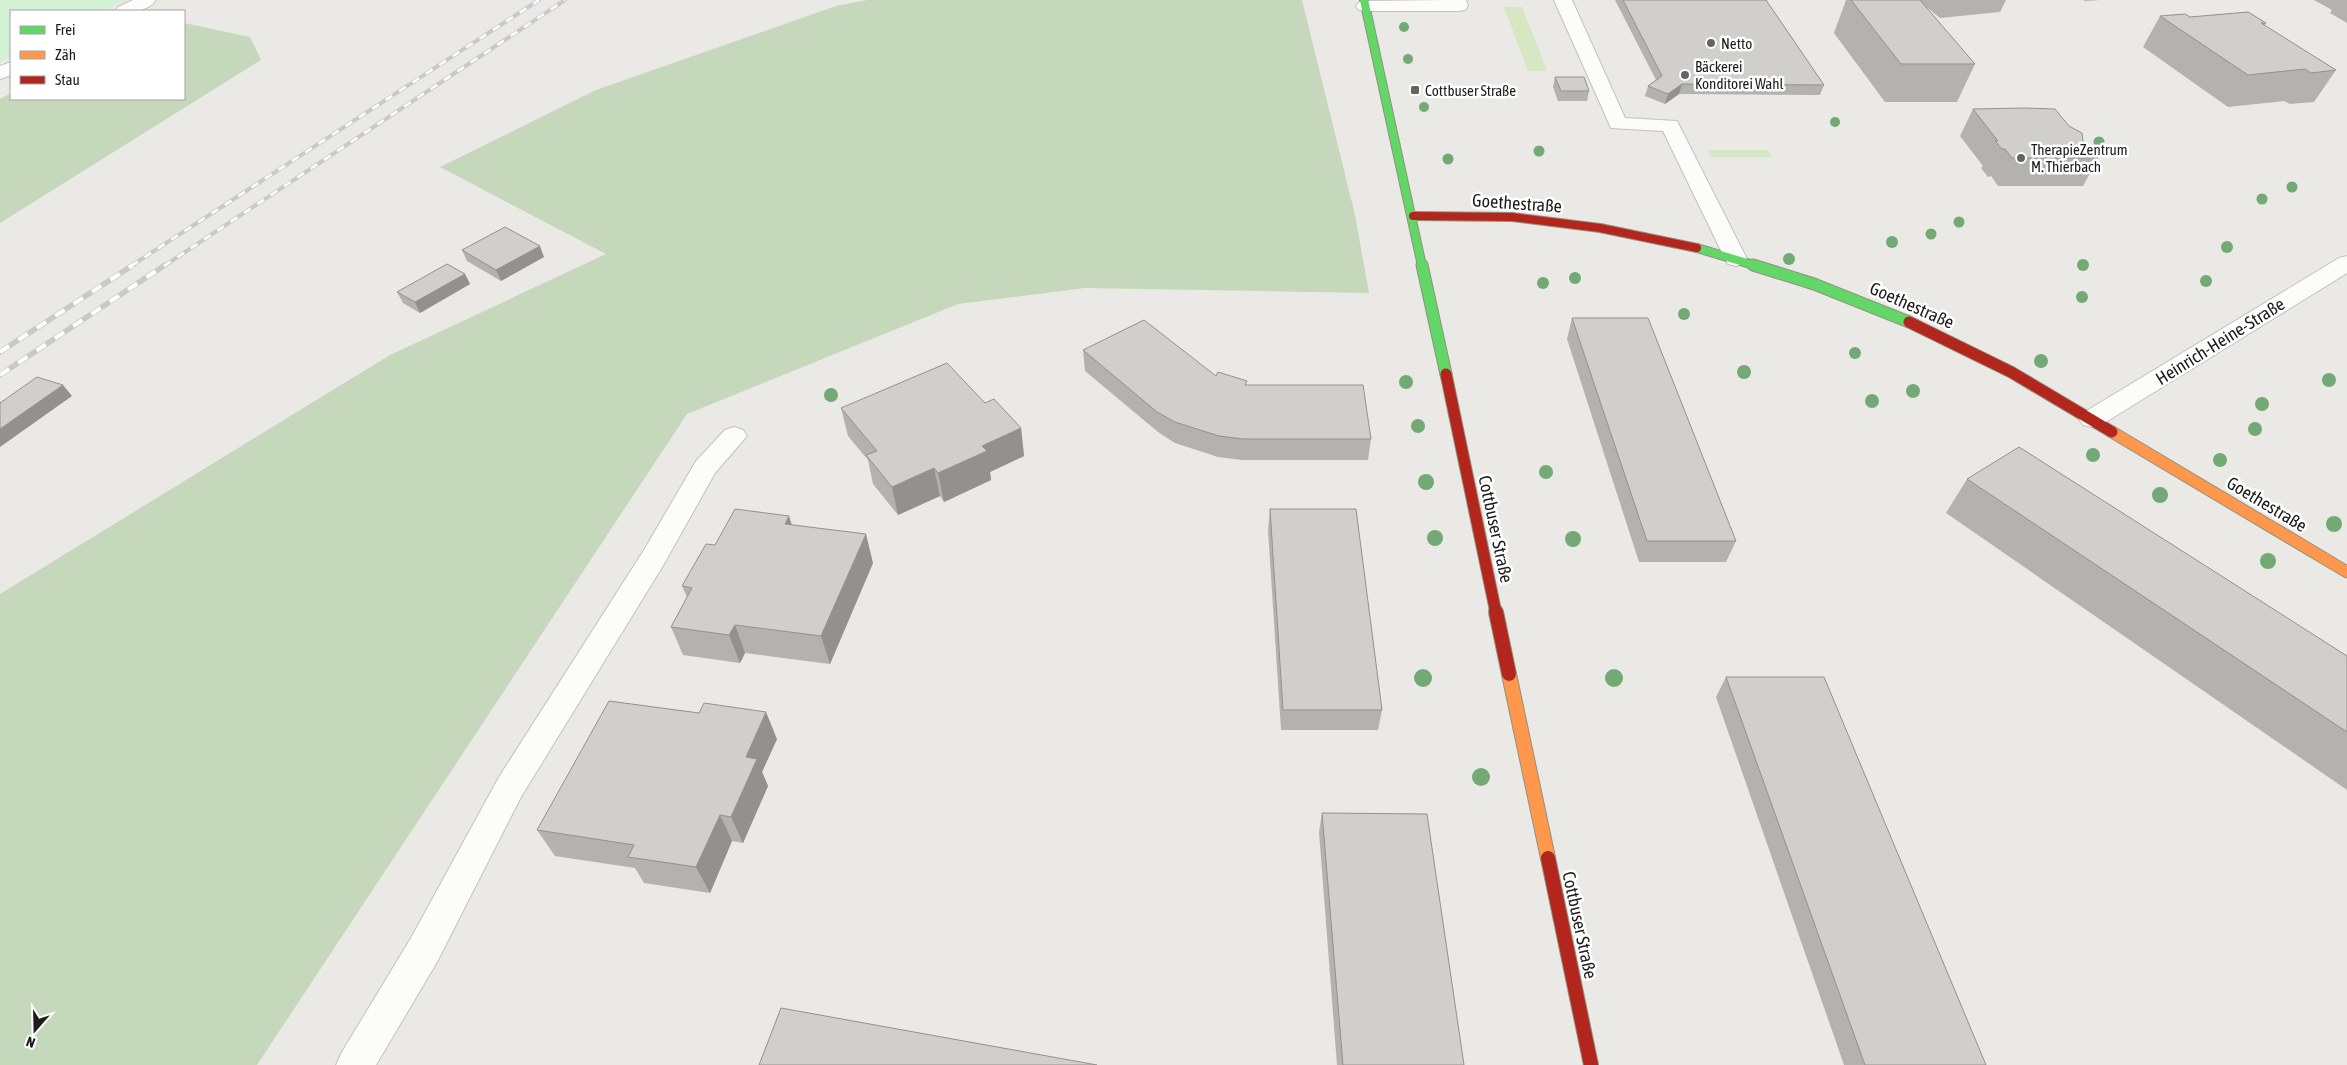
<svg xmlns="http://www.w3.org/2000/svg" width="2347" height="1065" viewBox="0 0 2347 1065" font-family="'Asap Condensed',sans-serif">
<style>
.grass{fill:#d6e7c4}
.forest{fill:#c5d8bb}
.park{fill:#d3f1d3}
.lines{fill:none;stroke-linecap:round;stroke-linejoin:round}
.lane-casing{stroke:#c3c2c1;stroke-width:2}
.street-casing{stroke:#c3c2c1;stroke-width:2}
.fast-far1-casing{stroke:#91937e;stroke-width:10}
.fast-casing{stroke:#91937e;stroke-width:13}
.slow-far1-casing{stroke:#91937e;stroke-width:13}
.slow-casing{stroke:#91937e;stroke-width:16}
.jam-far2-casing{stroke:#91937e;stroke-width:10}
.jam-far1-casing{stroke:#91937e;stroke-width:13}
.jam-casing{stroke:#91937e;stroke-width:16}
.lane{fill:#fcfcfb;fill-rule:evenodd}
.street{fill:#fcfcfb;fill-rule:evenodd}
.fast-far1{stroke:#63d668;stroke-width:8}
.fast{stroke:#63d668;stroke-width:11}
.slow-far1{stroke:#ff974d;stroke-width:11}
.slow{stroke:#ff974d;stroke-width:14}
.jam-far2{stroke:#b3261e;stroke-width:8}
.jam-far1{stroke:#b3261e;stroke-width:11}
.jam{stroke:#b3261e;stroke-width:14}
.rail-far1-casing{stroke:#c9c9c8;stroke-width:4}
.rail-casing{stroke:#c9c9c8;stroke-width:5.5}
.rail-far1{stroke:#fff;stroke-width:2.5;stroke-dasharray:8;stroke-linecap:butt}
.rail{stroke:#fff;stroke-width:4;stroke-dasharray:11;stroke-linecap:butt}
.tree{fill:#72a975}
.wall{fill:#b4b2af}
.shaded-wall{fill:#92918f}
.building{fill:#d1cfcc;stroke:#92918f}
.poi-dot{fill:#646462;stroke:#fff;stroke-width:2}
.labels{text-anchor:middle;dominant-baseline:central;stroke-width:5;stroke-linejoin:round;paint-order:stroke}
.far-poi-label{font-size:15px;fill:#1c1c1c;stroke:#fff;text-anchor:start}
.street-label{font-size:18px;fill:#1c1c1c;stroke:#fff}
</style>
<rect width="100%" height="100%" fill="#eae9e5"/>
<!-- grass -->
<g class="grass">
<polygon points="1504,7 1522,7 1547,71 1528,71"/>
<polygon points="1708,150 1768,150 1772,157 1711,157"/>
</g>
<!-- forest -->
<g class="forest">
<polygon points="867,0 1302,0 1355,215 1369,293 1085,288 958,304 687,414 257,1065 0,1065 0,594 390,355 606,254 440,167 596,90 836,6"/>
<polygon points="184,23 250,37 261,60 0,223 0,99 11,93 11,99 184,99"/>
</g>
<!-- park -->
<polygon class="park" points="0,0 125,0 102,11 11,11 11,56 0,62"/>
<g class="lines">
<!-- lane casing -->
<g class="lane-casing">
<g id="lane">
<polygon points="1448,0 1466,0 1468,6 1465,10 1459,11 1365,11 1359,10 1356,6 1359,2 1365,1"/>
<polygon points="1554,0 1572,0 1625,118 1677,121 1747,259 1744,264 1736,266 1728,264 1725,259 1663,131 1611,128"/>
<polygon points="734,427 743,430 747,436 715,473 664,564 521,797 437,962 376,1065 336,1065 342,1052 411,938 499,777 644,550 696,461 725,430"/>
</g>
</g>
<!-- street casing -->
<g class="street-casing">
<g id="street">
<path d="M133,0h23c-9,13 -27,12 -41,11l3,-4z"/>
<polygon points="11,62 11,75 0,79 0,66"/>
<polygon points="2347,256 2347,273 2101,425 2092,427 2083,425 2079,419 2083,413 2339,258"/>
</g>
</g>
<!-- fast-far1 casing -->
<g class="fast-far1-casing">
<g id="fast-far1">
<polyline points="1364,0 1422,266"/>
<polyline points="1697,248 1757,266"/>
</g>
</g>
<!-- fast casing -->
<g class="fast-casing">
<g id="fast">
<polyline points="1422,265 1446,374"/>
<polyline points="1753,265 1814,284 1909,322"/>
</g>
</g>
<!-- slow-far1 casing -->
<g class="slow-far1-casing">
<polyline id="slow-far1" points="2112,432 2347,572"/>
</g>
<!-- slow casing -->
<g class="slow-casing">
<polyline id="slow" points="1509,674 1548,858"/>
</g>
<!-- jam-far2 casing -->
<g class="jam-far2-casing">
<polyline id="jam-far2" points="1413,216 1512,217 1600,228 1697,248"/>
</g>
<!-- jam-far1 casing -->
<g class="jam-far1-casing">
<g id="jam-far1">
<polyline points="1909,322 2011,372 2112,432"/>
<polyline points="1446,374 1496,613"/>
</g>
</g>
<!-- jam casing -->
<g class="jam-casing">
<g id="jam">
<polyline points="1496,612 1509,674"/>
<polyline points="1548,858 1591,1065"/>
</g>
</g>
<!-- lane -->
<use href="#lane" class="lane"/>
<!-- street -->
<use href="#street" class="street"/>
<!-- fast-far1 -->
<use href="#fast-far1" class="fast-far1"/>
<!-- fast -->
<use href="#fast" class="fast"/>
<!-- slow-far1 -->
<use href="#slow-far1" class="slow-far1"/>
<!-- slow -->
<use href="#slow" class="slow"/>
<!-- jam-far2 -->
<use href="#jam-far2" class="jam-far2"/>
<!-- jam-far1 -->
<use href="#jam-far1" class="jam-far1"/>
<!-- jam -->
<use href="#jam" class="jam"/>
<!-- rail-far1 casing -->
<g class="rail-far1-casing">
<g id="rail-far1">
<polyline points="131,266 539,0"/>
<polyline points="164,266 565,0"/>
</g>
</g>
<!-- rail casing -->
<g class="rail-casing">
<g id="rail">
<polyline points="0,352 133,265"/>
<polyline points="0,375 165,265"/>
</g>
</g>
<!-- rail-far1 -->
<use href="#rail-far1" class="rail-far1"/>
<!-- rail -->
<use href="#rail" class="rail"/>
</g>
<!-- trees -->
<g class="tree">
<circle cx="1404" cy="27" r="5"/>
<circle cx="1408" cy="59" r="5"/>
<circle cx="1424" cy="107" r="5"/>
<circle cx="1835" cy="122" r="5"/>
<circle cx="2099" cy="142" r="5.5"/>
<circle cx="1539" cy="151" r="5.5"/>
<circle cx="1448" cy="159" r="5.5"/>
<circle cx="2292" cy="187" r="5.5"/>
<circle cx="2262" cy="199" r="5.5"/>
<circle cx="1959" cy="222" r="5.5"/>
<circle cx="1931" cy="234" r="5.5"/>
<circle cx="1892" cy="242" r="6"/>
<circle cx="2227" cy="247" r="6"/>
<circle cx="1789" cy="259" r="6"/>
<circle cx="2083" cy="265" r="6"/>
<circle cx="1575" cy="278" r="6"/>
<circle cx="2206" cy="281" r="6"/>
<circle cx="1543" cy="283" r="6"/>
<circle cx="2082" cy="297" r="6"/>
<circle cx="1684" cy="314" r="6"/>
<circle cx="1855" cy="353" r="6"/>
<circle cx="2041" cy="361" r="7"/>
<circle cx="1744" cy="372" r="7"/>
<circle cx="2329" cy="380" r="7"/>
<circle cx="1406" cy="382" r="7"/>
<circle cx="1913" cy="391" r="7"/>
<circle cx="831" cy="395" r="7"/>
<circle cx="1872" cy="401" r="7"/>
<circle cx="2262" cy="404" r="7"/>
<circle cx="1418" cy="426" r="7"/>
<circle cx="2255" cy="429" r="7"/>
<circle cx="2093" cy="455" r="7"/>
<circle cx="2220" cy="460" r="7"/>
<circle cx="1546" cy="472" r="7"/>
<circle cx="1426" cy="482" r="8"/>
<circle cx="2160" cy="495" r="8"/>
<circle cx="2334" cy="524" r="8"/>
<circle cx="1435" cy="538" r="8"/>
<circle cx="1573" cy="539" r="8"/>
<circle cx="2268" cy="561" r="8"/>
<circle cx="1423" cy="678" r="9"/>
<circle cx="1614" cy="678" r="9"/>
<circle cx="1481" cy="777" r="9"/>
</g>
<!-- wall -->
<g class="wall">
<polygon points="1615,0 1766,0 1824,85 1820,95 1679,94 1665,104 1645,96 1648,86 1656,80"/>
<polygon points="1846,0 2006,0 2000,12 1940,18 1924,5 1975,64 1957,102 1885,102 1834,33"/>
<polygon points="2083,0 2100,0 2085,1"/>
<polygon points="2314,0 2347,0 2347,23 2330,13 2332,10"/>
<polygon points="2160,16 2190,17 2266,23 2264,26 2336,70 2314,102 2290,104 2284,101 2228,107 2143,47"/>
<polygon points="1555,77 1589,91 1587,101 1558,101 1553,87"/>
<polygon points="1973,109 2083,141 2098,158 2083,186 1998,186 1991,176 1988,177 1981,168 1983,166 1960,136"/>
<polygon points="462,250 544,257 501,281 467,261"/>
<polygon points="465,274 470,284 420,313 403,303 397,292"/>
<polygon points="1572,318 1736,541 1726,562 1639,562 1567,339"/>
<polygon points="1083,350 1216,376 1247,385 1371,439 1368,460 1242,460 1218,457 1175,443 1158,432 1085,371"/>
<polygon points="985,403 1021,428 1024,456 990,472 991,480 944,502 940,496 898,515 873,484 868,460 848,436 841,408"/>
<polygon points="1967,479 2347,656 2347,790 1946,513"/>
<polygon points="1270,509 1382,710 1378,730 1281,730 1268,530"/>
<polygon points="792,525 873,563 830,664 745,653 740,663 683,655 671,627 687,597 682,586 715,545"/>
<polygon points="1726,677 1986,1065 1844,1065 1716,697"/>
<polygon points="777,739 762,772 768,786 743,843 732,841 710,893 644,883 635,868 555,856 537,830"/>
<polygon points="1322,813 1464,1065 1337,1065 1319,832"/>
</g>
<!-- shaded-wall -->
<g class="shaded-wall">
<polygon points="1682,84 1679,94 1665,104 1668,94"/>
<polygon points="540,246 544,257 501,281 496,270"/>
<polygon points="465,274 470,284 420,313 415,302"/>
<polygon points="63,385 72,396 0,447 0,429"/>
<polygon points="1021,428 1024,456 990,472 991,480 944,502 938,473 982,446"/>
<polygon points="934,468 940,496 898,515 892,487"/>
<polygon points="789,516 798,544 785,524"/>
<polygon points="866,534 873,563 830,664 821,636"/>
<polygon points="735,625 745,653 740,663 729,635"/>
<polygon points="766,712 777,739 762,772 768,786 743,843 731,817 746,757"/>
<polygon points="720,815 732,841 710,893 696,867"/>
</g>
<!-- building -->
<g class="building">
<polygon points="1623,0 1766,0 1824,85 1682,84 1668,94 1648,86 1662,76"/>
<polygon points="1851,0 1920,0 1975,64 1901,64"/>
<polygon points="2248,12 2266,23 2261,23 2336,70 2311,73 2305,69 2248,75 2160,16 2185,14 2190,17"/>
<polygon points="1555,77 1584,77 1589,91 1561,91"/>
<polygon points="2025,108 2055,109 2069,126 2082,133 2083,141 2098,158 2012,158 2005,149 2002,149 1995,141 1998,141 1973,109"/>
<polygon points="505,227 540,246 496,270 462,250"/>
<polygon points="447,264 465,274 415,302 397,292"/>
<polygon points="1572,318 1648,318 1736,541 1647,541"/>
<polygon points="1144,320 1216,376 1218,372 1247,381 1245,385 1363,385 1371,439 1243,439 1219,436 1175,422 1157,412 1083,350"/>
<polygon points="947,363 985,403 994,399 1021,428 982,446 987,451 938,473 934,468 892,487 866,455 877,451 841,408"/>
<polygon points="37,377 63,385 0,429 0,403"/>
<polygon points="2019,447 2347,656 2347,732 1967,479"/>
<polygon points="735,509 789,516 785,524 866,534 821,636 735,625 729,635 671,627 692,588 682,586 706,544 715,545"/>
<polygon points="1270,509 1356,509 1382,710 1283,710"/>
<polygon points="1726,677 1824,677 1986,1065 1865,1065"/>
<polygon points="609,701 699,713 704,703 766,712 746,757 757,759 731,817 720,815 696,867 628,857 634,845 537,830"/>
<polygon points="1322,813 1427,814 1464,1065 1343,1065"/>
<polygon points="781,1008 1097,1065 759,1065"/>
</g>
<!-- markers -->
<g class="poi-dot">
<circle cx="1711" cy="43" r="5"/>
<circle cx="1685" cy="75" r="5"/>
<rect x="1410" y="85" width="10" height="10" rx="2.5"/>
<circle cx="2021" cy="158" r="5"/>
</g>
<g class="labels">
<!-- far-poi labels -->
<g class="far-poi-label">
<text x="1721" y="43">Netto</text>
<text x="1695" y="66">Bäckerei<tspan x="1695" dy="17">Konditorei Wahl</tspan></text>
<text x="1425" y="90">Cottbuser Straße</text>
<text x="2031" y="149">TherapieZentrum<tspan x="2031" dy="17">M. Thierbach</tspan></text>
</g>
<!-- street labels -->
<g class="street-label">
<text transform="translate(1517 203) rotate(4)">Goethestraße</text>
<text transform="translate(1912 305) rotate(24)">Goethestraße</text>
<text transform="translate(2220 341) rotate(-32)">Heinrich-Heine-Straße</text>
<text transform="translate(2267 504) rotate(31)">Goethestraße</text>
<text transform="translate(1496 529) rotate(78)">Cottbuser Straße</text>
<text transform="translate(1580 925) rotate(78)">Cottbuser Straße</text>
</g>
</g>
<!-- legend -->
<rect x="10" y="10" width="175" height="90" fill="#ffffff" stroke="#a4a4a4"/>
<rect x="20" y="26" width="25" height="8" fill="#63d668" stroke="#a4a4a4"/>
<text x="55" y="35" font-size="15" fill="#1c1c1c">Frei</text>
<rect x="20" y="51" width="25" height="8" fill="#ff974d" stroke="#a4a4a4"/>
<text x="55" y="60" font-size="15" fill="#1c1c1c">Zäh</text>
<rect x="20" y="76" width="25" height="8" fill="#b3261e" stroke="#a4a4a4"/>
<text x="55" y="85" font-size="15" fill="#1c1c1c">Stau</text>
<!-- north arrow -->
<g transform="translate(35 1030) rotate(200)" stroke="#ffffff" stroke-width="4" paint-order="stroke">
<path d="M0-4L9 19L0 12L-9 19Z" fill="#1c1c1c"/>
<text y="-8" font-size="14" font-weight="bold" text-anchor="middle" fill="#1c1c1c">N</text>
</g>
</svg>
